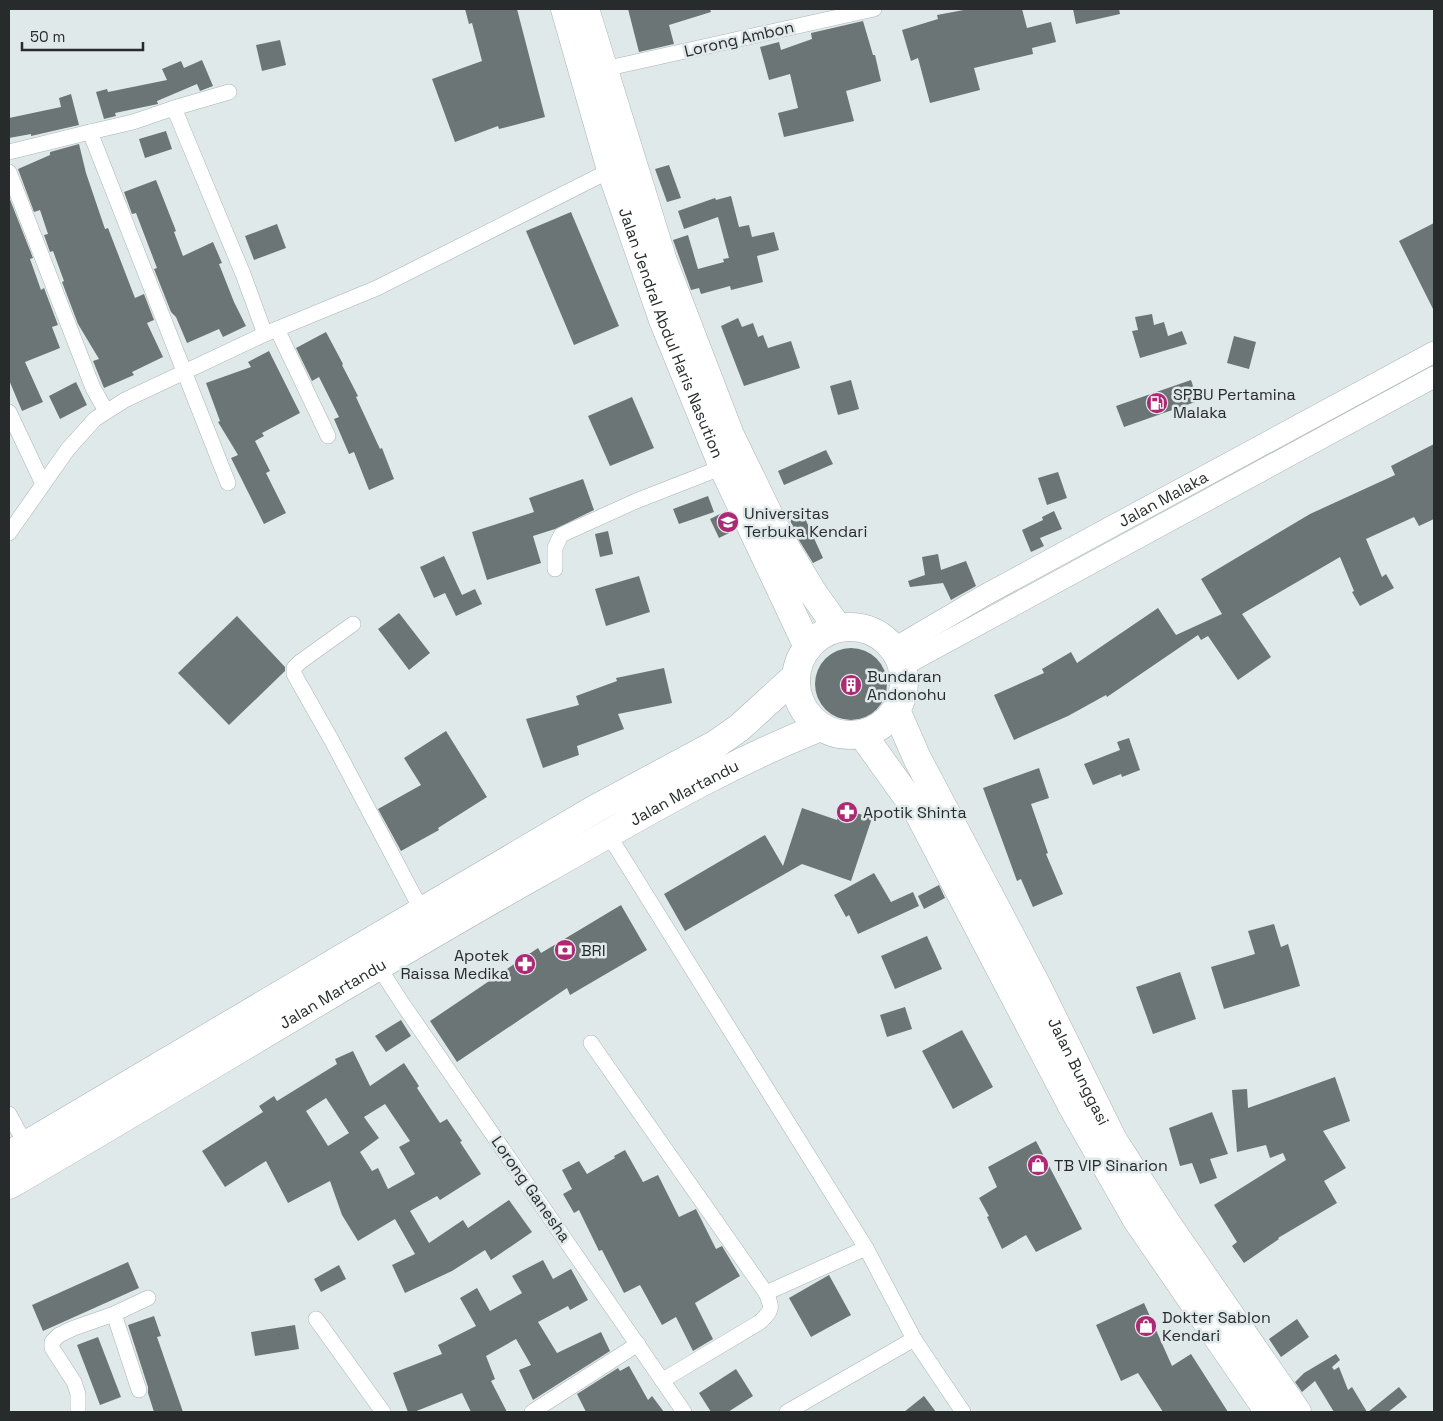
<svg xmlns="http://www.w3.org/2000/svg" width="1443" height="1421" viewBox="0 0 1443 1421" font-family="'Space Grotesk',sans-serif">
<style>
.building{fill:#6c7575;fill-rule:evenodd}
.lines{fill:none;stroke-linecap:round;stroke-linejoin:round}
.street-casing{stroke:#aab4b4;stroke-width:16}
.secondary-casing{stroke:#aab4b4;stroke-width:22}
.highway-casing{stroke:#aab4b4;stroke-width:29}
.street{stroke:#fff;stroke-width:15}
.secondary{stroke:#fff;stroke-width:21}
.highway{stroke:#fff;stroke-width:28}
.labels{text-anchor:middle;dominant-baseline:central;stroke-width:5;stroke-linejoin:round;paint-order:stroke}
.street-label{font-size:16px;fill:#282b2c;stroke:#e0e9ea}
.poi-label{font-size:16px;fill:#282b2c;stroke:#e0e9ea;text-anchor:start}
</style>
<rect width="100%" height="100%" fill="#e0e9ea"/>
<!-- building -->
<g class="building">
<polygon points="465,9 517,9 545,117 499,129 498,126 455,142 432,79 482,61 472,23 469,24"/>
<polygon points="628,9 710,9 711,12 669,25 674,44 639,52"/>
<polygon points="969,9 1022,9 1027,28 1051,22 1056,42 1032,48 1033,54 974,68 980,90 930,103 918,58 911,61 902,30 938,19 937,15"/>
<polygon points="1073,9 1119,9 1120,14 1076,24"/>
<polygon points="863,21 873,55 875,55 881,81 846,91 854,121 784,137 778,113 798,108 790,74 769,80 760,47 779,42 781,50 812,39 811,33"/>
<polygon points="280,40 286,65 262,71 256,45"/>
<polygon points="202,60 213,86 200,91 197,84 157,101 158,104 115,113 116,116 104,119 96,92 107,89 108,92 167,80 162,69 181,61 184,68"/>
<polygon points="71,94 79,125 31,136 31,134 9,138 9,118 61,107 59,98"/>
<polygon points="166,131 172,149 145,158 139,139"/>
<polygon points="79,144 86,173 105,229 108,228 135,298 144,294 154,320 147,323 163,357 132,372 134,375 104,388 93,361 99,359 78,324 62,282 64,281 53,251 50,252 44,235 48,234 40,210 34,212 18,169 50,155 50,152"/>
<polygon points="669,165 681,198 667,202 655,169"/>
<polygon points="156,180 176,231 174,232 183,256 213,242 222,263 219,264 234,302 246,326 223,337 219,329 187,343 176,317 171,312 154,269 157,268 136,213 132,214 124,192"/>
<polygon points="731,196 739,227 749,225 752,237 774,232 779,250 757,256 763,282 731,290 730,286 701,294 699,288 691,290 673,240 688,235 698,269 724,262 723,259 729,258 718,217 684,229 678,211 715,198 716,200"/>
<polygon points="9,197 33,258 30,259 41,290 44,288 58,325 52,327 60,348 25,362 43,402 22,411 9,380"/>
<polygon points="571,212 619,326 574,345 526,231"/>
<polygon points="1434,223 1434,311 1399,241"/>
<polygon points="277,224 286,248 254,260 245,236"/>
<polygon points="1152,314 1154,325 1164,322 1168,336 1182,331 1187,344 1140,358 1132,331 1138,330 1135,317"/>
<polygon points="738,318 742,327 753,323 758,337 763,335 768,348 791,341 800,368 744,386 721,326"/>
<polygon points="326,332 343,364 342,365 358,396 356,397 380,449 382,448 394,479 369,490 354,452 349,454 334,419 339,417 319,377 312,381 296,348"/>
<polygon points="1234,336 1256,342 1249,369 1227,363"/>
<polygon points="269,351 300,413 262,433 264,436 255,441 270,471 266,473 286,513 264,524 231,458 238,455 218,422 220,421 206,383 251,367 248,362"/>
<polygon points="851,380 859,409 838,415 830,386"/>
<polygon points="1191,380 1198,401 1124,427 1116,406"/>
<polygon points="76,382 87,405 60,419 49,396"/>
<polygon points="632,397 654,448 610,466 588,416"/>
<polygon points="1434,444 1434,519 1419,526 1414,517 1366,539 1382,577 1386,574 1394,588 1360,606 1352,592 1354,591 1340,557 1242,614 1271,657 1238,680 1208,636 1201,640 1198,635 1107,697 1106,695 1068,716 1014,740 994,695 1044,673 1042,669 1071,652 1077,663 1158,608 1176,635 1222,614 1201,579 1310,514 1395,475 1391,466"/>
<polygon points="826,450 833,464 784,485 778,471"/>
<polygon points="1058,472 1067,498 1047,505 1038,478"/>
<polygon points="583,479 594,510 555,529 533,536 541,563 487,580 472,532 534,512 529,498"/>
<polygon points="708,496 714,512 679,524 673,509"/>
<polygon points="726,511 735,530 719,538 710,519"/>
<polygon points="1054,511 1062,529 1040,538 1044,546 1031,552 1022,530 1043,520 1042,517"/>
<polygon points="803,514 823,558 813,563 797,537 790,520"/>
<polygon points="608,531 613,554 600,557 595,534"/>
<polygon points="938,554 941,570 966,561 976,586 951,600 943,583 910,587 908,581 925,575 922,557"/>
<polygon points="444,556 462,595 475,589 482,604 456,616 445,593 434,598 420,567"/>
<polygon points="639,576 650,612 606,626 595,589"/>
<polygon points="399,613 430,653 409,670 378,629"/>
<polygon points="237,616 285,667 285,671 229,725 178,673"/>
<circle cx="851" cy="684" r="36"/>
<polygon points="664,668 672,703 618,714 624,729 577,746 579,755 543,768 526,719 579,705 576,696 617,681 616,678"/>
<polygon points="446,731 487,797 438,828 439,830 401,851 378,809 421,785 404,758"/>
<polygon points="1129,738 1140,770 1122,777 1121,774 1093,785 1084,764 1120,750 1117,742"/>
<polygon points="1039,768 1049,798 1031,804 1048,853 1046,854 1063,894 1033,907 1021,879 1017,881 983,788"/>
<polygon points="802,808 837,820 841,808 872,818 851,881 802,864 685,931 664,894 765,835 783,866"/>
<polygon points="874,873 891,902 913,892 919,906 858,934 849,915 846,917 834,895"/>
<polygon points="939,885 945,898 924,909 918,896"/>
<polygon points="621,905 647,950 570,995 567,988 457,1062 430,1021 538,948 541,953"/>
<polygon points="1274,924 1281,947 1288,944 1300,986 1224,1009 1211,967 1255,954 1248,931"/>
<polygon points="927,936 942,969 895,989 881,956"/>
<polygon points="1180,972 1196,1019 1153,1034 1136,987"/>
<polygon points="905,1007 912,1029 887,1037 880,1015"/>
<polygon points="401,1020 411,1036 386,1052 375,1036"/>
<polygon points="962,1030 993,1087 953,1109 922,1051"/>
<path d="M353,1051l17,35 34,-23 15,23 -2,2 23,35 7,-4 15,22 -2,1 21,32 -41,26 -3,-4 -27,15 19,32 34,-23 5,8 41,-28 23,32 -41,28 -6,-10 -33,21 -47,22 -13,-28 23,-11 -20,-35 -37,22 -16,-26 -12,-34 -42,22 -22,-42 -41,26 -23,-36 61,-39 -4,-6 15,-10 3,5 60,-37 -2,-5zM326,1098l23,35 -21,13 -22,-35zM385,1104l25,37 -11,6 16,27 -27,15 -10,-21 -6,3 -12,-19 19,-14 -15,-21z"/>
<polygon points="1335,1077 1350,1121 1323,1131 1346,1168 1324,1181 1337,1203 1278,1238 1279,1239 1244,1263 1232,1246 1237,1242 1214,1205 1286,1160 1283,1153 1270,1158 1266,1145 1237,1152 1232,1090 1247,1089 1248,1108"/>
<polygon points="1212,1112 1228,1154 1210,1159 1217,1178 1200,1184 1192,1163 1180,1166 1169,1128"/>
<polygon points="1036,1141 1082,1229 1036,1252 1026,1235 1002,1249 987,1217 989,1216 979,1198 997,1187 988,1167"/>
<polygon points="625,1150 643,1182 658,1175 679,1217 696,1209 716,1249 722,1246 740,1276 695,1303 713,1339 693,1351 676,1317 662,1325 640,1285 624,1293 602,1250 599,1251 579,1210 574,1213 563,1194 572,1189 562,1170 579,1161 587,1174 615,1158 614,1156"/>
<polygon points="543,1260 553,1279 571,1269 588,1300 570,1310 568,1306 538,1322 557,1353 601,1332 610,1351 533,1400 519,1370 531,1365 516,1339 486,1356 495,1379 491,1381 507,1412 471,1412 462,1393 414,1412 408,1412 393,1373 442,1354 438,1345 476,1326 460,1298 477,1288 490,1311 522,1293 512,1276"/>
<polygon points="128,1262 139,1288 43,1331 32,1305"/>
<polygon points="339,1265 346,1279 321,1292 314,1279"/>
<polygon points="829,1275 851,1315 811,1337 789,1298"/>
<polygon points="1144,1303 1172,1366 1191,1354 1228,1412 1163,1412 1138,1373 1121,1381 1096,1325"/>
<polygon points="154,1316 161,1336 157,1337 183,1412 154,1412 148,1393 148,1387 128,1325"/>
<polygon points="1297,1319 1309,1337 1281,1357 1269,1339"/>
<polygon points="295,1325 299,1349 255,1356 251,1332"/>
<polygon points="98,1337 121,1397 100,1405 77,1345"/>
<polygon points="1336,1354 1340,1360 1332,1367 1334,1370 1339,1367 1348,1390 1352,1387 1367,1412 1334,1412 1315,1381 1302,1392 1295,1382 1304,1373"/>
<polygon points="629,1366 648,1400 652,1396 664,1412 586,1412 577,1394 618,1368 620,1371"/>
<polygon points="736,1369 753,1396 728,1412 711,1412 699,1393"/>
<polygon points="1399,1387 1407,1397 1388,1412 1368,1412"/>
<polygon points="924,1396 936,1412 904,1412"/>
</g>
<g class="lines">
<!-- street casing -->
<g class="street-casing">
<g id="street">
<polyline points="604,69 874,9"/>
<polyline points="174,108 229,92"/>
<polyline points="9,152 90,132"/>
<polyline points="9,172 93,388 106,411"/>
<polyline points="277,329 328,436"/>
<polyline points="9,412 43,484"/>
<polyline points="228,483 90,132 133,122 174,108 243,274 265,334"/>
<polyline points="9,533 68,449 95,419 125,400 265,334 377,288 611,170"/>
<polyline points="555,569 555,548 561,535 636,501 723,467"/>
<polyline points="353,624 300,662 294,668 294,674 332,741 422,911"/>
<polyline points="608,834 866,1248 914,1339 963,1412"/>
<polyline points="378,966 402,1003 684,1412"/>
<path d="M591,1043l175,250c7,16 6,17 -6,29l-97,58"/>
<polyline points="9,1114 26,1145"/>
<polyline points="766,1293 866,1248"/>
<polyline points="114,1314 139,1390"/>
<polyline points="316,1319 383,1412"/>
<polyline points="78,1412 78,1394 74,1382 52,1348 52,1342 59,1335 74,1328 114,1314 148,1298"/>
<polyline points="532,1412 638,1344"/>
<polyline points="787,1412 914,1339"/>
</g>
</g>
<!-- secondary casing -->
<g class="secondary-casing">
<g id="secondary">
<path id="s1" d="M893,649l92,-54 449,-243"/>
<polyline points="902,666 1434,377"/>
</g>
</g>
<!-- highway casing -->
<g class="highway-casing">
<g id="highway">
<path id="s2" d="M565,9l46,161 52,150 60,147 85,180"/>
<polyline points="585,9 663,261 730,435 781,540 813,593 838,628"/>
<circle cx="850" cy="681" r="54"/>
<path id="s3" d="M896,710l21,48 120,228 76,154 54,84 130,188"/>
<polyline points="862,734 918,812 1072,1106 1137,1220 1269,1412"/>
<polyline points="9,1155 595,809 716,744 739,728 796,676"/>
<path id="s4" d="M9,1185c180,-104 356,-214 537,-316 91,-51 178,-104 275,-142"/>
</g>
</g>
<!-- street -->
<use href="#street" class="street"/>
<!-- secondary -->
<use href="#secondary" class="secondary"/>
<!-- highway -->
<use href="#highway" class="highway"/>
</g>
<!-- icons -->
<defs>
<g id="fuel-disc" transform="scale(1.125)"><circle r="9.5" fill="#ad2973" stroke="#e0e9ea"/><path d="M-5.5-6h7V0h2V4h1.3V-2.5L3-4.5l.8-.8L6-3V5H2.5V1h-1V6h-7ZM-4.2-4.7v3.2H.2V-4.7Z" fill="#fff"/></g>
<g id="university-disc" transform="scale(1.125)"><circle r="9.5" fill="#ad2973" stroke="#e0e9ea"/><path d="M0-5L7-2L0 1L-7-2ZM-4 1L0 2.5L4 1V4Q0 6-4 4Z" fill="#fff"/></g>
<g id="building-disc" transform="scale(1.125)"><circle r="9.5" fill="#ad2973" stroke="#e0e9ea"/><path d="M-4-6H4V6H1V3H-1V6H-4ZM-2.5-4.3h1.7v1.8h-1.7ZM.8-4.3h1.7v1.8H.8ZM-2.5-1h1.7V.8h-1.7ZM.8-1h1.7V.8H.8Z" fill="#fff"/></g>
<g id="pharmacy-disc" transform="scale(1.125)"><circle r="9.5" fill="#ad2973" stroke="#e0e9ea"/><path d="M-2-6h4v4h4v4h-4v4h-4v-4h-4v-4h4Z" fill="#fff"/></g>
<g id="bank-disc" transform="scale(1.125)"><circle r="9.5" fill="#ad2973" stroke="#e0e9ea"/><path d="M-6-4H6V4H-6ZM0-2.3a2.3 2.3 0 1 0 0 4.6a2.3 2.3 0 1 0 0-4.6Z" fill="#fff"/></g>
<g id="shop-disc" transform="scale(1.125)"><circle r="9.5" fill="#ad2973" stroke="#e0e9ea"/><path d="M-5-2.5h2.3a2.7 3.5 0 0 1 5.4 0H5L5.5 6h-11ZM-1.5-2.5h3a1.5 2.3 0 0 0-3 0Z" fill="#fff"/></g>
</defs>
<g fill-rule="evenodd">
<use href="#fuel-disc" x="1157" y="403"/>
<use href="#university-disc" x="728" y="522"/>
<use href="#building-disc" x="851" y="685"/>
<use href="#pharmacy-disc" x="847" y="812"/>
<use href="#bank-disc" x="565" y="950"/>
<use href="#pharmacy-disc" x="525" y="964"/>
<use href="#shop-disc" x="1038" y="1165"/>
<use href="#shop-disc" x="1146" y="1326"/>
</g>
<g class="labels">
<!-- street labels -->
<g class="street-label">
<text transform="translate(739 39) rotate(-13)">Lorong Ambon</text>
<text stroke="none"><textPath href="#s2" startOffset="341">Jalan Jendral Abdul Haris Nasution</textPath></text>
<text stroke="none"><textPath href="#s1" startOffset="309">Jalan Malaka</textPath></text>
<text stroke="none"><textPath href="#s4" startOffset="781">Jalan Martandu</textPath></text>
<text stroke="none"><textPath href="#s4" startOffset="376">Jalan Martandu</textPath></text>
<text stroke="none"><textPath href="#s3" startOffset="405">Jalan Bunggasi</textPath></text>
<text transform="translate(531 1189) rotate(55)">Lorong Ganesha</text>
</g>
<!-- poi labels -->
<g class="poi-label">
<text x="1173" y="394">SPBU Pertamina<tspan x="1173" dy="18">Malaka</tspan></text>
<text x="744" y="513">Universitas<tspan x="744" dy="18">Terbuka Kendari</tspan></text>
<text x="867" y="676">Bundaran<tspan x="867" dy="18">Andonohu</tspan></text>
<text x="863" y="812">Apotik Shinta</text>
<text x="581" y="950">BRI</text>
<text x="509" y="955" text-anchor="end">Apotek<tspan x="509" dy="18">Raissa Medika</tspan></text>
<text x="1054" y="1165">TB VIP Sinarion</text>
<text x="1162" y="1317">Dokter Sablon<tspan x="1162" dy="18">Kendari</tspan></text>
</g>
</g>
<!-- border -->
<rect width="1443" height="1421" fill="none" stroke="#282b2c" stroke-width="20"/>
<!-- scale -->
<path d="M22 42v8h121v-8" fill="none" stroke="#282b2c" stroke-width="2.5"/>
<text x="30" y="42" font-size="15" fill="#282b2c" stroke="#e0e9ea" stroke-width="4" paint-order="stroke">50 m</text>
</svg>
